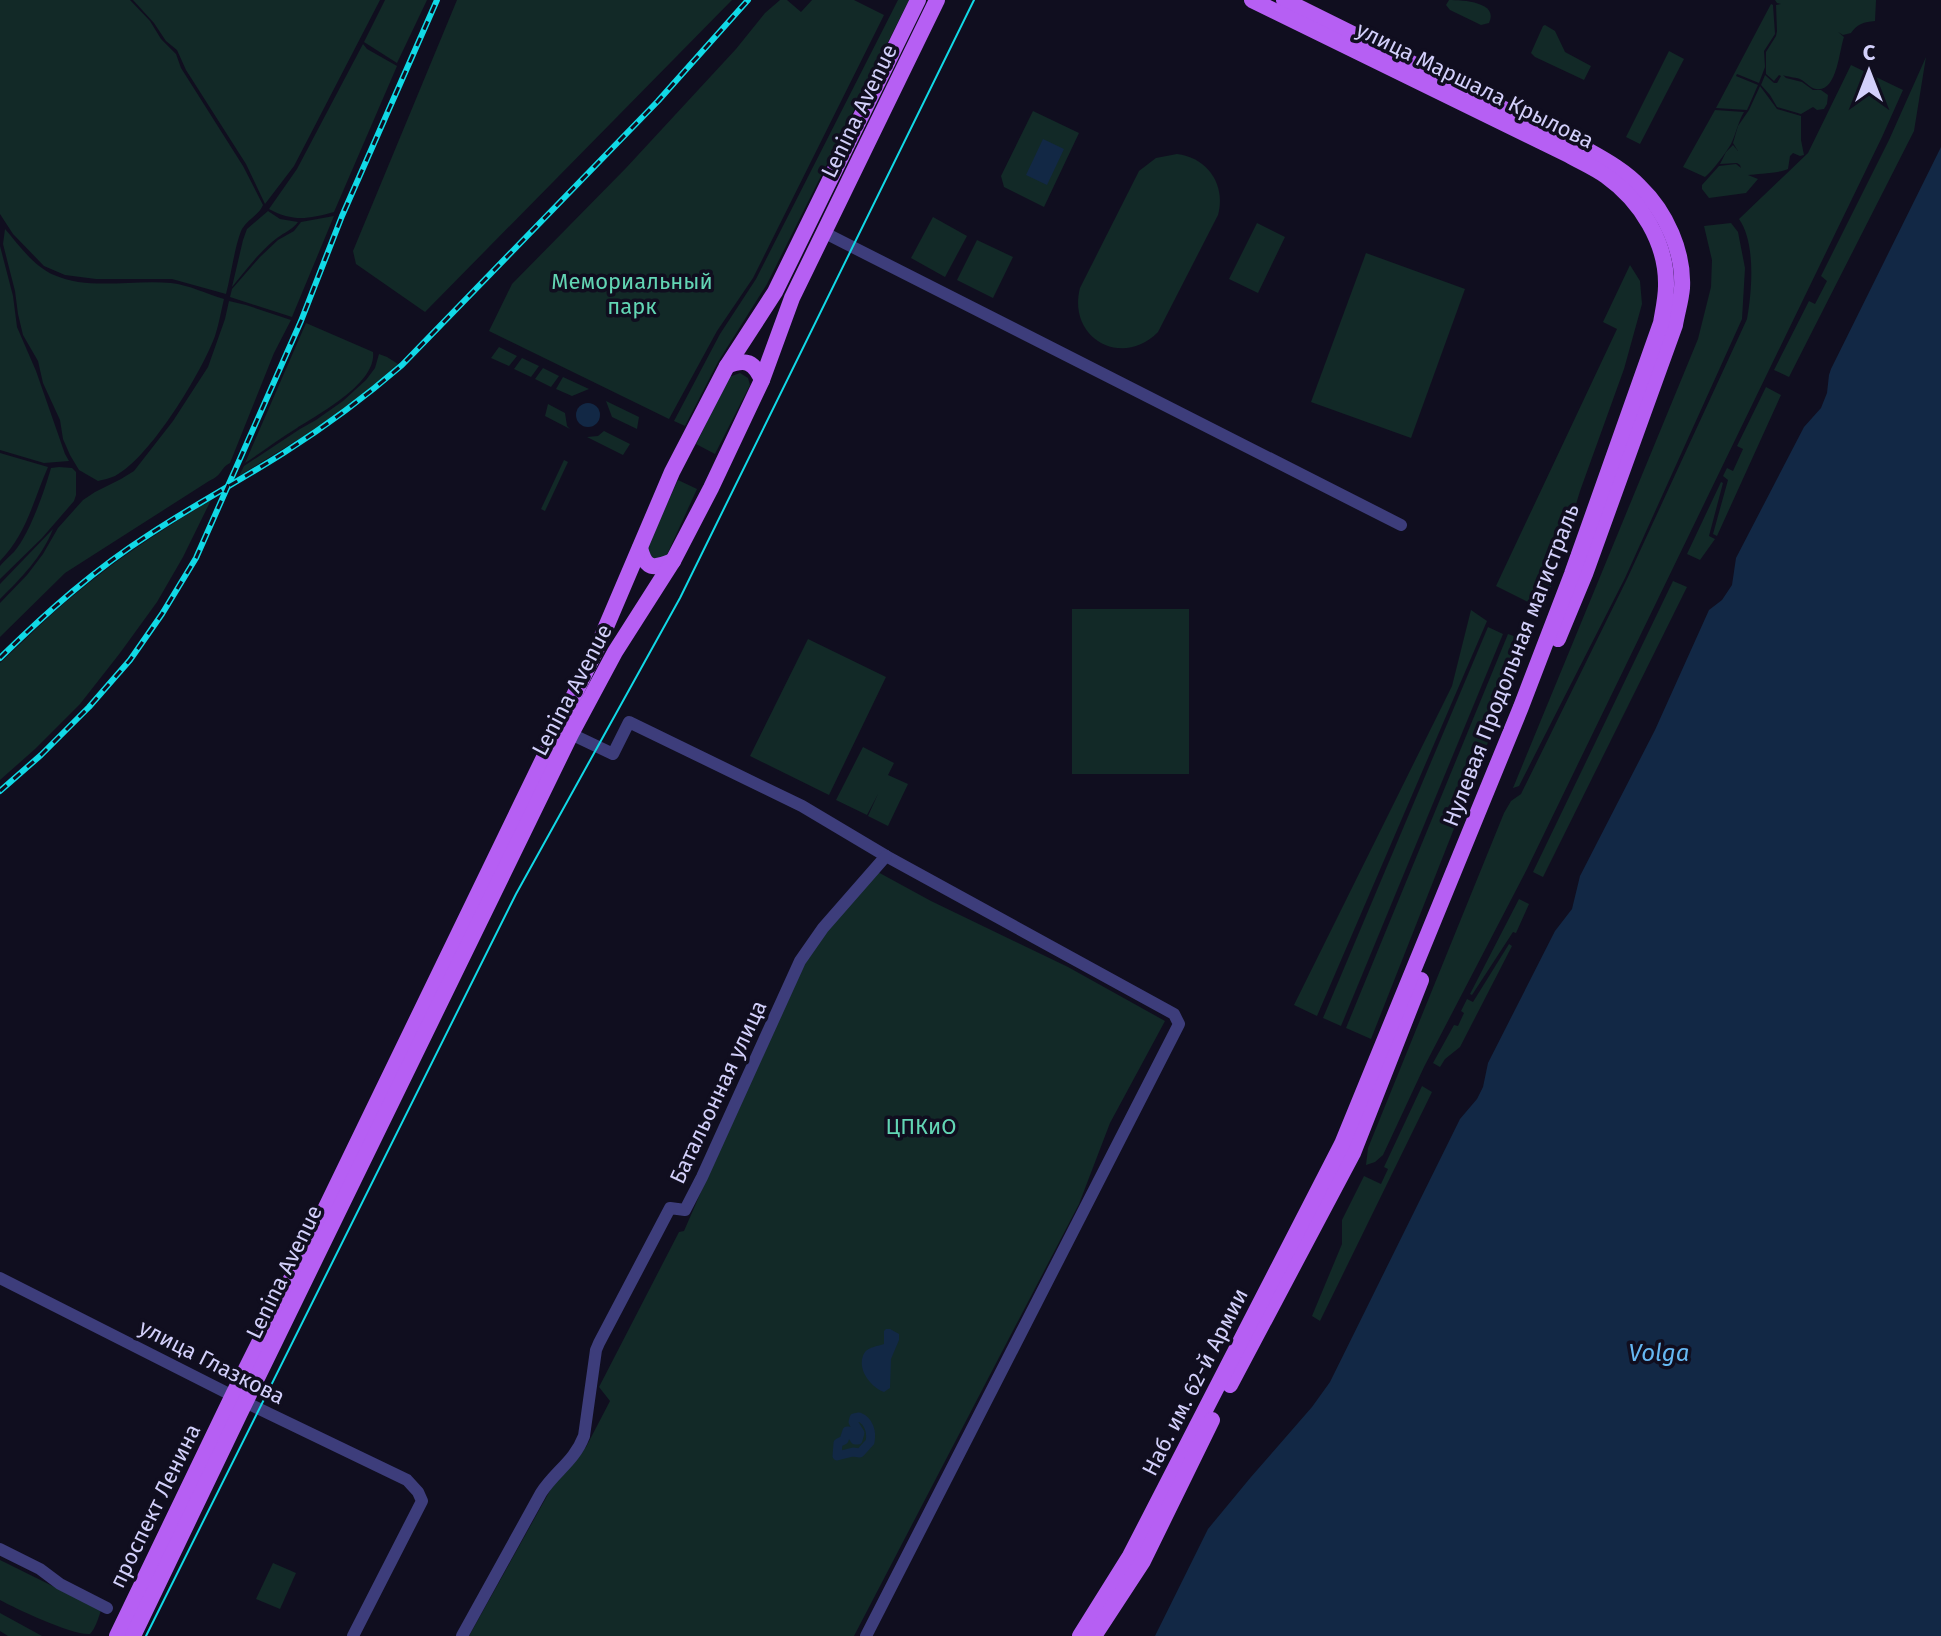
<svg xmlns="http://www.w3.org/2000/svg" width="1941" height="1636" viewBox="0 0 1941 1636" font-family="'Fira Sans',sans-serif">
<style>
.green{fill:#122927}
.water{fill:#122845}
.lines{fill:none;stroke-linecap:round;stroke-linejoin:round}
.canal{stroke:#122845;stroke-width:9}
.minor{stroke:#3d3d7b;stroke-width:12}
.major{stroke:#b65ff3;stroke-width:16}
.tram{stroke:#11d9e6;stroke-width:2}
.rail-casing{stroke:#11d9e6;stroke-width:6}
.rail{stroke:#100e1f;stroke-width:3;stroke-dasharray:9;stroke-linecap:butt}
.labels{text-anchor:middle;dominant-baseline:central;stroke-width:7;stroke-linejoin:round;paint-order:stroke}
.street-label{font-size:22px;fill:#d3d0fb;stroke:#100e1f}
.park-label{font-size:22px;fill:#62d5b4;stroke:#100e1f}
.water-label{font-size:24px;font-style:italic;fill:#66b8f3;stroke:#100e1f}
</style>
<rect width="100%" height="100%" fill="#100e1f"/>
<!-- green -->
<g class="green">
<path d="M0,0h130l20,21 11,18 15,15 5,14 62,98 20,39c-4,10 -15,14 -21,24 -7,15 -11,47 -16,65l-54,-15h-76l-31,-4 -21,-9 -31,-32 -13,-20z"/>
<polygon points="133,0 380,0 294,166 265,204 246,164 186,70 177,50 166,41 154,23"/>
<polygon points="385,0 427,0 397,63 364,42"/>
<polygon points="457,0 732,0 425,312 356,264 353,251"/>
<polygon points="780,0 787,0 801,12 812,0 854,0 884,15 753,278 717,331 669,419 489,331 512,284 626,168 736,49 765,13"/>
<polygon points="898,0 909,0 767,284 718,362 685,426 674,421 720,334 756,279"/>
<path d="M1449,0c14,0 50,2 40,23l-8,2 -31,-15 -4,-5z"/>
<path d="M1775,0h101l-1,21c-11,1 -18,3 -24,12l-8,2 -5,-3 6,5c-5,14 -7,56 -28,52 -6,-1 -10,-7 -16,-10 -6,-2 -13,-2 -17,-4l3,3 16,4 11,8h8l7,5 -1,9 -3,5 -7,1 -4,-3 -12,7 -24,-7 -7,-12 -9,-10 4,-10 9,8h3l4,-7 -2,-1 -5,6 -8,-7v-22l10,-16 1,-5 -1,-26 5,-1 -4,-1z"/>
<polygon points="1771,4 1773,5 1775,34 1764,51 1765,67 1759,83 1737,74 1736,76 1758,85 1747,110 1716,108"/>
<polygon points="1545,25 1555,31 1565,52 1591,66 1584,80 1535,57 1531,53 1543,26"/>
<path d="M363,44l4,5 30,17 -63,146c-26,7 -41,10 -65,-3l28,-40z"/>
<polygon points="1669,51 1684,59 1640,144 1626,137"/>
<polygon points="1926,57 1914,131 1789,377 1774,370 1809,301 1815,304 1827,281 1821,276 1889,140"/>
<path d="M1851,65l52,25 -21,47 -355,732 -103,198 -41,88 -8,7 -9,3 2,-17 136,-335 7,-12 10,-7 106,-215 120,-260c5,-28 9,-76 -8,-100l69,-66z"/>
<path d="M1760,86l17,23 24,7v24l3,15 -4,1 -7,-3 -3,3 -2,13c-7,4 -31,5 -40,6l10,4 -12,14 -37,5 -7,-9v-4l17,-19 17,-2 5,4 -1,-3 -3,-2 -17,1 6,-12 7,-7 5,6 -5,-8 5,-17 11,-16z"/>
<path d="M1715,110l29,2c-6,10 -8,22 -13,32 -6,10 -17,25 -26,33l-22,-10z"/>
<polygon points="1033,111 1079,133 1044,207 1004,187 1001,176"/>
<path d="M1177,154c31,4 49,31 41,61l-60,117c-36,37 -91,6 -78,-44l59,-117 17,-13z"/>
<path d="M268,211l12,8 18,3c-6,8 -13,10 -21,16 -17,13 -31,32 -45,49l11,-47 4,-11z"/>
<polygon points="334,216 292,317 230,297 232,289 260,257 278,240 294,231 301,222"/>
<polygon points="933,217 967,236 945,277 911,258"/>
<polygon points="1257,223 1285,237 1258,293 1229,279"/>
<polygon points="1731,223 1738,232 1745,268 1742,319 1625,578 1519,786 1513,788 1698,339 1711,287 1712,260 1704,226"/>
<path d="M5,229c14,16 28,37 49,46 36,16 79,4 117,8 18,2 36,11 53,16 -3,12 -5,25 -9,37 -13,36 -65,122 -100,140 -5,2 -12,4 -17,5l-19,-11 -9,-15 -7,-16 -3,-19 -17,-37 -5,-22 -15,-26 -5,-21 -3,-23 -12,-47z"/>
<polygon points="977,240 1013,257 993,298 957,280"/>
<polygon points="0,246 13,296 17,327 36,371 65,454 69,461 44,463 0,450"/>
<polygon points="1366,253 1465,289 1411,438 1311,402"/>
<polygon points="1630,265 1640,281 1642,304 1624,369 1580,491 1544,610 1496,586 1617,329 1603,322"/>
<path d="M229,301l17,4 45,15 -17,33 -44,110c-10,5 -7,12 -21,18l-144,92 -65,64v-34l27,-28 16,-21 15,-26 25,-28 12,-8 26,-13 13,-8 39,-50 35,-54 17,-48z"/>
<path d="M306,323l67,29c4,31 -54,62 -76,76 -18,11 -35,24 -52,35z"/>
<polygon points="499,347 517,356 509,366 491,358"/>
<polygon points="379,354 387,357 398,364 355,401 325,423 239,476 244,466 300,429 316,420 343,401 366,380 375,368"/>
<polygon points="522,358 539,366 531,377 514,369"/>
<polygon points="543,368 559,376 551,387 535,379"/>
<polygon points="740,373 748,378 750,385 715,454 696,444 729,377"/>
<polygon points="563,377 589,389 572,396 556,389"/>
<polygon points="1766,387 1781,395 1717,536 1713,534 1728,480 1723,476 1727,468 1733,471 1743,449 1737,446"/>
<polygon points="606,401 639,417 637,429 612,417"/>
<polygon points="548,404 565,413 567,426 570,429 545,416"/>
<polygon points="604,431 630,444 623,455 587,437 598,436"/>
<path d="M0,453l48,14c-15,34 -21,66 -48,94z"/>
<polygon points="564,460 568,462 545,511 541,509"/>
<path d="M59,467l13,1 4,4v23l-2,6 -32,37 -42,41v-13c4,-5 9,-9 14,-14 16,-19 30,-60 37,-84z"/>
<polygon points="678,480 697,489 665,559 658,561 651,558 647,547"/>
<polygon points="1721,482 1723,483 1709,536 1715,539 1700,560 1687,554"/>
<path d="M211,500l-28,57 -26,45 -37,51 -40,51 -45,45 -35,31v-117c24,-22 47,-46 73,-67 42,-36 90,-67 138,-96z"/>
<path d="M53,529c-11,28 -32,49 -53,70v-15z"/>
<polygon points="1673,581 1687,587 1543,877 1533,872"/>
<rect x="1072" y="609" width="117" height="165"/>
<polygon points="1471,610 1487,621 1317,1016 1294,1005 1452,686"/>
<polygon points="1488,627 1503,634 1341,1026 1323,1018"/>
<polygon points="1508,634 1528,641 1371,1039 1346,1028"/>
<polygon points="808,639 886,677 829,795 750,756"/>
<polygon points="863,747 894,763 888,775 908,784 888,826 868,816 878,794 867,815 836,800"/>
<polygon points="876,871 931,901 1068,967 1165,1021 1110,1123 1079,1204 854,1636 469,1636 552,1487 586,1447 610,1401 599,1387 679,1232 684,1231 799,966"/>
<polygon points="1519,899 1529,904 1516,933 1513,932 1472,995 1470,994"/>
<polygon points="1509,944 1512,946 1460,1047 1445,1059 1440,1067 1433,1063 1454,1025 1458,1026 1464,1013 1461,1011 1467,999 1473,1002"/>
<polygon points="1422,1086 1432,1092 1320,1321 1312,1316 1342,1244 1342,1220 1364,1176 1381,1184 1388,1169 1384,1167"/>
<path d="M0,1560l101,50c-2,7 -6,19 -11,24 -16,2 -74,-25 -90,-34z"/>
<polygon points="273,1563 296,1573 280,1609 256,1599"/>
<polygon points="0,1613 42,1636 8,1636 0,1631"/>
</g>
<!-- water -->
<g class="water">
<polygon points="1043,139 1064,149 1047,185 1026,175"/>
<polygon points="1941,147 1941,1636 1155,1636 1208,1529 1251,1477 1312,1407 1330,1382 1460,1119 1477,1099 1483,1087 1488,1063 1555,931 1572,909 1580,876 1655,730 1709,610 1722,600 1732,585 1736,558 1804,427 1821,408 1827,393 1829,375 1831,369"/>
<circle cx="588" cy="415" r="12"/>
<path d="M886,1329h4l9,5v6l-8,19 -1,29 -6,4c-14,-5 -29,-25 -19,-40 4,-5 13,-6 19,-8v-13z"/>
</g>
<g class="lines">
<!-- canal -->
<path class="canal" d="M859,1417c10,4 13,15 11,25l-10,11 -7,-1 -16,4 1,-13 6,-3 3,-9h2l6,9h3l2,-7 -7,-11 1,-4z"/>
<!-- minor -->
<g class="minor">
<polyline points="825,233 1401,525"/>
<polyline points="571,734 613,754 629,722 802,806 886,856 1174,1014 1179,1024 866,1636"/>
<polyline points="0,1278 245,1402 407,1480 418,1492 422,1501 353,1636"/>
<polyline points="0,1549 40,1569 60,1584 107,1608"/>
<path d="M462,1636l79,-143c14,-22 33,-31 43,-57l12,-86 3,-7 71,-135 15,2 17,-33 98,-216 23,-33 63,-72"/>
</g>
<!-- major -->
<g class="major">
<path d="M1284,0l305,151c18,10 37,21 51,36 26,25 44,65 42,101 -1,12 -5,25 -7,37l-90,249 -27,65"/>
<path d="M727,366c19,-8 27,-4 35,14"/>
<path d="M640,548c6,22 13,21 33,13"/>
<polyline points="1230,1385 1353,1153 1421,980"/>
<polyline points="117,1636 233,1395 300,1261 597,648 672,472 727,366 775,292 918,0"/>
<polyline points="133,1636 239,1415 571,734 615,652 673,561 711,488 762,380 792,298 937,0"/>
<path d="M1080,1636l50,-80 212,-412 179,-437 51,-133 89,-251c2,-12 5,-25 5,-37 1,-43 -25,-85 -60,-110 -11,-8 -25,-14 -37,-21l-317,-155"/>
<polyline points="1094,1636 1143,1561 1212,1420"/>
</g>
<!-- tram -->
<polyline class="tram" points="146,1636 516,894 680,598 974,0"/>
<!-- rail casing -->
<g class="rail-casing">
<g id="rail">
<path d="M0,658c47,-46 95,-89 150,-124 44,-29 91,-54 135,-82 41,-26 80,-55 117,-87l256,-264 90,-101"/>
<polyline points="0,791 41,755 89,707 130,660 162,614 196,558 301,321 342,216 437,0"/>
</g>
</g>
<!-- rail -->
<use href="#rail" class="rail"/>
</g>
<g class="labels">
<!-- street labels -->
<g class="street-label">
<text transform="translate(1475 85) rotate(26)">улица Маршала Крылова</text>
<text transform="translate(859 111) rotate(-64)">Lenina Avenue</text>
<text transform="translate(1511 665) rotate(-69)">Нулевая Продольная магистраль</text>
<text transform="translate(572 690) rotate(-62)">Lenina Avenue</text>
<text transform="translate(718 1092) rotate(-65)">Батальонная улица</text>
<text transform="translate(284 1272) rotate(-64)">Lenina Avenue</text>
<text transform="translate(212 1362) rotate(27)">улица Глазкова</text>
<text transform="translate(1195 1382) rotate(-63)">Наб. им. 62-й Армии</text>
<text transform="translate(155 1506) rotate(-64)">проспект Ленина</text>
</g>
<!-- park labels -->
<g class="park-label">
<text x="632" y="281">Мемориальный<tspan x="632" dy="25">парк</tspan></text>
<text x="921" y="1126">ЦПКиО</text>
</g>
<!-- water labels -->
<g class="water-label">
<text x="1659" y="1353">Volga</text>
</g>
</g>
<!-- north arrow -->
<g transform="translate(1869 72)" stroke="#100e1f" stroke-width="6" paint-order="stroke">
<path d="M0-6L14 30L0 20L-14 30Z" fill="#d3d0fb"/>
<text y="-12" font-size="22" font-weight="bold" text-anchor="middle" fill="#d3d0fb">С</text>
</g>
</svg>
